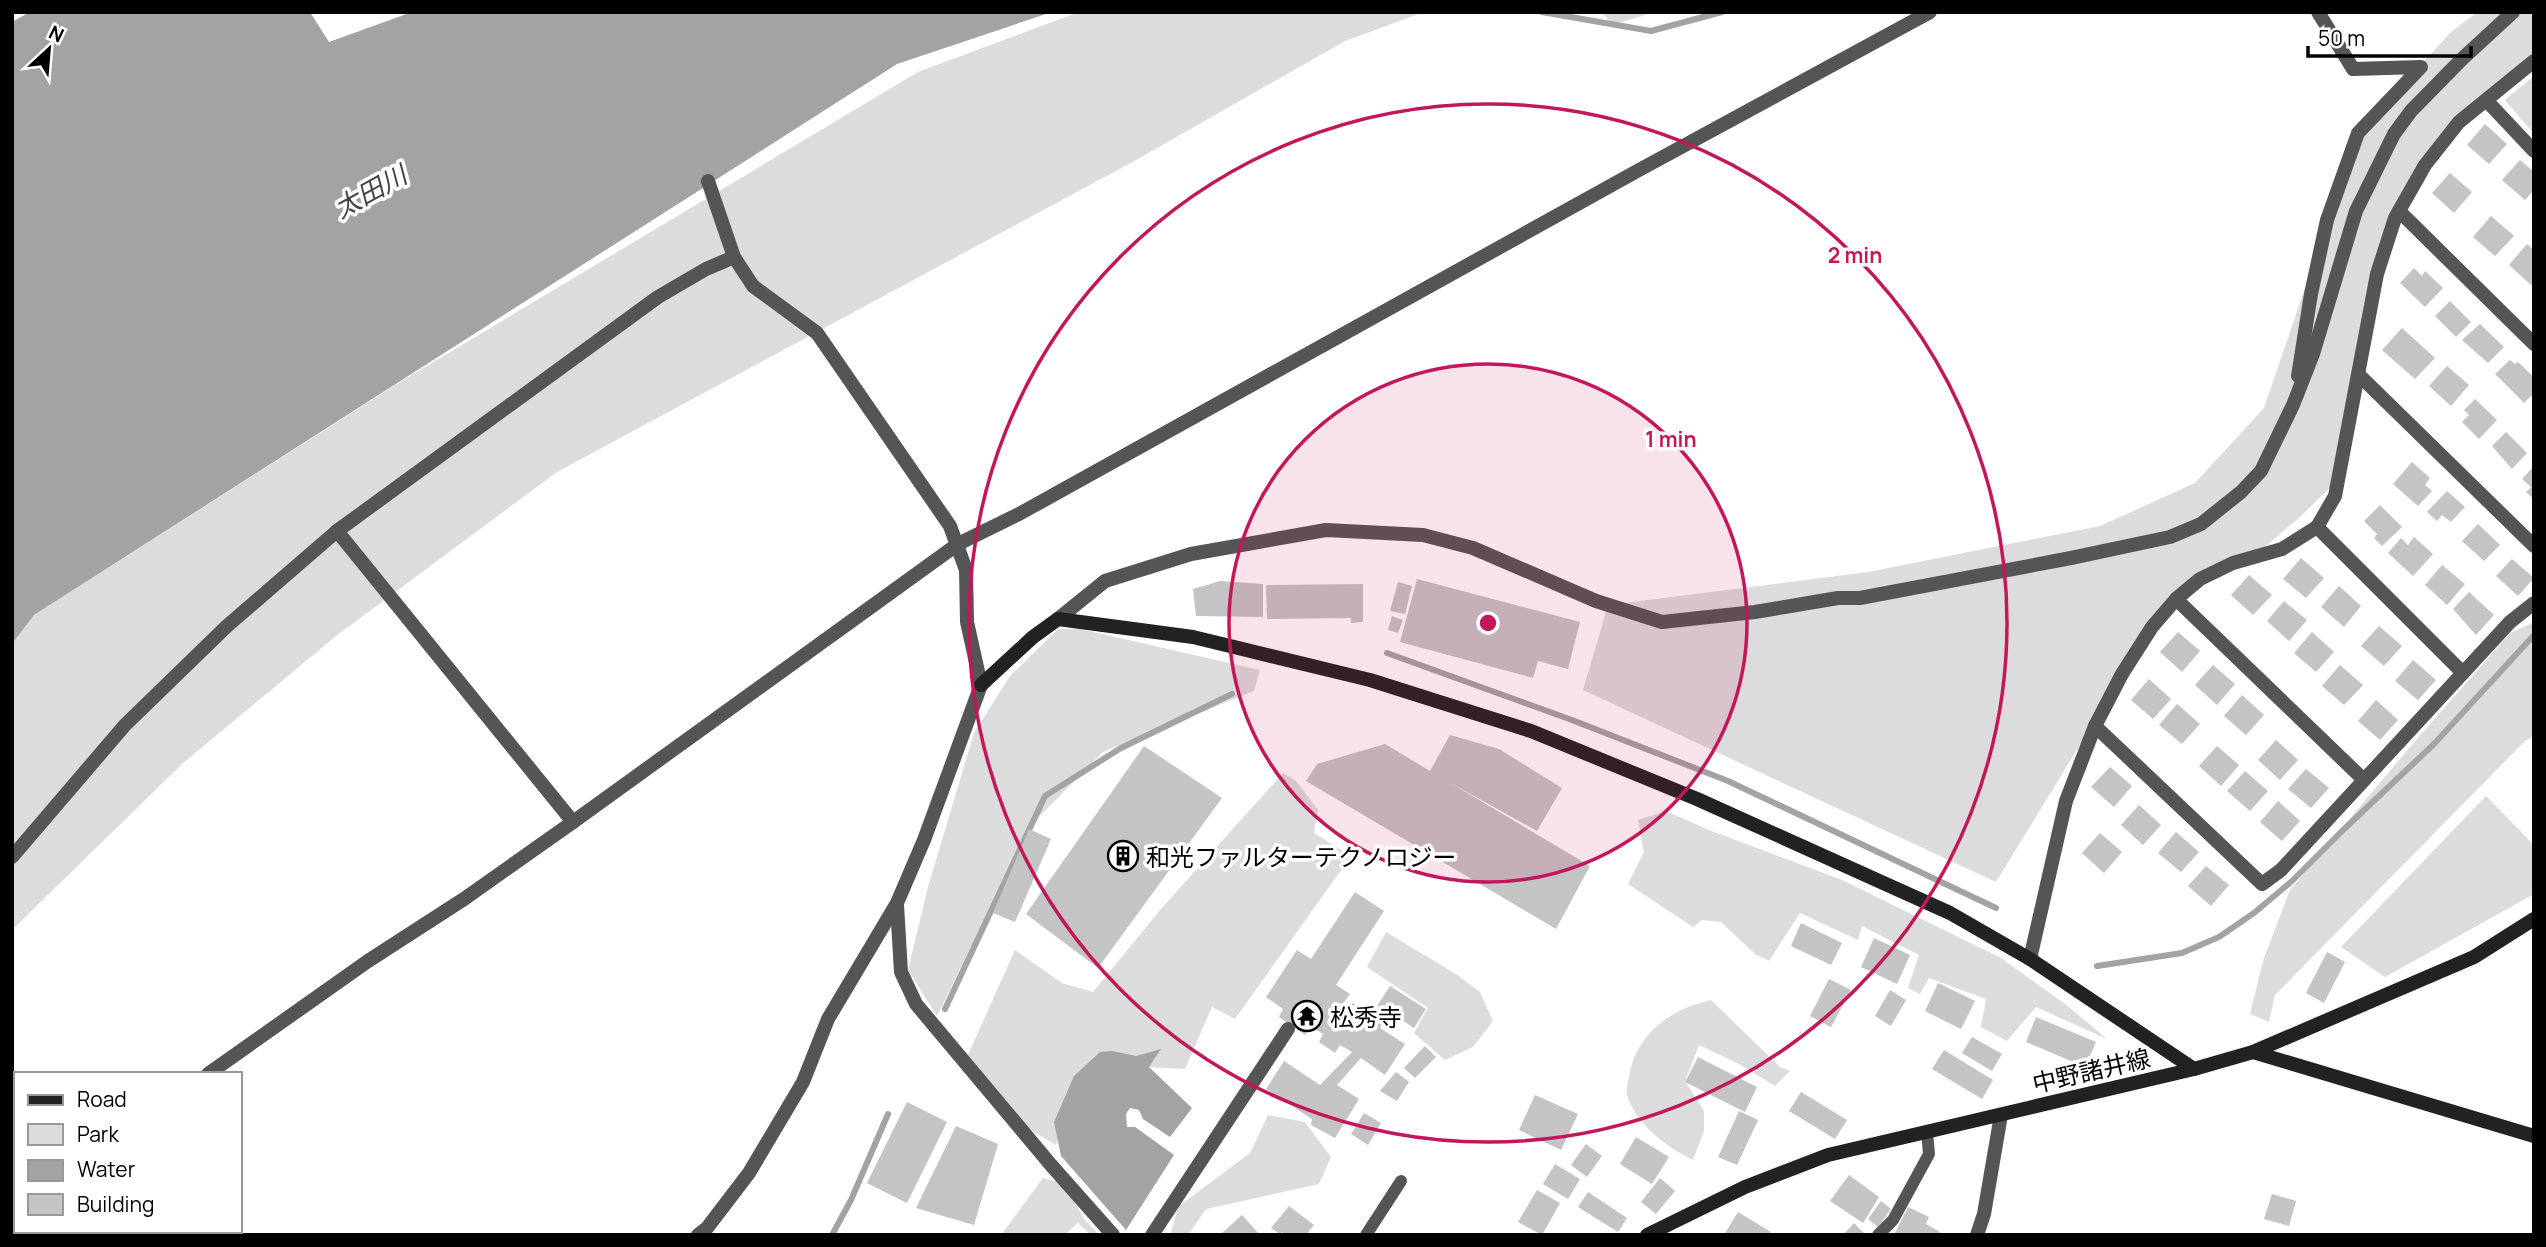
<svg xmlns="http://www.w3.org/2000/svg" width="2546" height="1247" viewBox="0 0 2546 1247" font-family="Manrope,'Noto Sans JP',sans-serif">
<style>
.green{fill:#dcdcdc}
.water{fill:#a3a3a3}
.lines{fill:none;stroke-linecap:round;stroke-linejoin:round}
.stream{stroke:#a3a3a3;stroke-width:6}
.building{fill:#c4c4c4}
.lane{stroke:#555;stroke-width:12}
.street{stroke:#555;stroke-width:14}
.secondary{stroke:#222;stroke-width:14}
.ring{fill:none;stroke:#c2185b;stroke-width:3.5}
.labels{text-anchor:middle;dominant-baseline:central;stroke-width:7;stroke-linejoin:round;paint-order:stroke}
.poi-label{font-size:24px;fill:#000;stroke:#fff;text-anchor:start}
.street-label{font-size:24px;fill:#000;stroke:#fff}
.water-label{font-size:26px;font-style:italic;fill:#444;stroke:#fff}
.centre{fill:#c2185b;stroke:#fff;stroke-width:3.5}
.ring-label{font-size:21px;text-anchor:middle;font-weight:bold;fill:#c2185b;stroke:#fff;stroke-width:7;stroke-linejoin:round;paint-order:stroke}
</style>
<rect width="100%" height="100%" fill="#fff"/>
<!-- green -->
<g class="green">
<polygon points="1079,12 1424,12 1345,41 1138,159 557,472 336,636 182,764 12,930 12,644 34,615 405,379 918,72"/>
<polygon points="1602,12 1655,12 1612,25"/>
<polygon points="2478,12 2534,12 2534,62 2429,159 2377,274 2338,480 2300,517 2254,556 2200,579 2152,627 1996,882 1583,690 1608,605 1868,572 2100,526 2195,483 2264,408 2358,133 2452,31"/>
<polygon points="2534,76 2534,134 2505,100"/>
<polygon points="2534,622 2534,736 2525,741 2275,995 2269,1022 2250,1014 2264,958 2290,890 2410,747 2510,633"/>
<polygon points="1058,629 1080,629 1260,670 1254,691 1103,752 1030,826 937,1016 908,970 928,887 974,733 1010,676"/>
<polygon points="1283,773 1296,781 1318,810 1314,833 1351,856 1235,1019 1212,1007 1185,1069 1113,1065 1066,1119 1056,1145 1022,1125 968,1055 1015,950 1062,983 1093,992 1161,909"/>
<polygon points="2486,796 2534,845 2534,894 2385,977 2341,947"/>
<polygon points="1666,811 1709,830 1842,880 2001,958 2069,1007 2107,1039 2036,1007 2007,1041 1981,1027 1986,999 1929,978 1920,994 1908,988 1919,955 1862,926 1858,940 1800,913 1769,961 1755,954 1721,922 1702,920 1693,927 1628,884 1644,852 1638,820"/>
<polygon points="1386,932 1456,974 1480,992 1493,1021 1473,1047 1445,1060 1414,1033 1428,1008 1367,967"/>
<path d="M1711,1000l69,67 10,4 -15,15 -36,-22 -40,-19 -14,36 19,30v20l-11,29c-26,-13 -54,-33 -65,-62 -3,-6 0,-15 1,-21 7,-43 41,-68 82,-77z"/>
<polygon points="1268,1115 1305,1122 1331,1157 1319,1184 1206,1209 1188,1235 1170,1235 1179,1206 1250,1153"/>
<polygon points="1043,1178 1064,1183 1084,1219 1099,1235 1091,1235 1078,1223 1064,1235 1001,1235"/>
</g>
<!-- water -->
<g class="water">
<polygon points="30,12 310,12 329,42 412,12 1052,12 897,64 34,615 12,644 12,22"/>
<polygon points="1161,1049 1149,1067 1192,1108 1170,1137 1143,1119 1139,1110 1130,1108 1126,1114 1127,1127 1135,1127 1174,1155 1126,1230 1061,1156 1054,1122 1074,1076 1100,1052 1112,1051 1136,1056"/>
</g>
<g class="lines">
<!-- stream -->
<g class="stream">
<polyline points="1542,12 1651,31 1722,12"/>
<polyline points="1387,653 1572,720 1728,781 1996,908"/>
<polyline points="2097,966 2182,953 2219,937 2254,913 2292,881 2341,832 2434,744 2534,635"/>
<polyline points="945,1009 1045,796 1121,748 1232,694"/>
<polyline points="832,1235 851,1200 888,1114"/>
</g>
</g>
<!-- building -->
<g class="building">
<polygon points="2485,124 2507,144 2489,164 2467,145"/>
<polygon points="2520,160 2534,172 2534,190 2525,200 2502,180"/>
<polygon points="2450,173 2472,192 2454,213 2432,193"/>
<polygon points="2491,216 2514,236 2495,256 2473,237"/>
<polygon points="2527,244 2534,250 2534,282 2531,285 2509,265"/>
<polygon points="2414,268 2422,276 2425,271 2443,288 2425,307 2400,283"/>
<polygon points="2450,301 2471,322 2456,337 2435,316"/>
<polygon points="2480,324 2504,347 2488,363 2462,340"/>
<polygon points="2402,328 2435,358 2415,379 2382,350"/>
<polygon points="2510,360 2515,364 2518,362 2534,377 2534,393 2524,403 2495,374"/>
<polygon points="2447,366 2469,385 2451,406 2429,386"/>
<polygon points="2475,399 2497,420 2479,439 2462,422 2469,415 2464,410"/>
<polygon points="2506,432 2527,453 2512,469 2492,446"/>
<polygon points="2412,462 2430,478 2425,485 2432,491 2418,506 2393,484"/>
<polygon points="2534,466 2534,499 2526,492 2531,487 2522,479"/>
<polygon points="2447,491 2465,507 2451,522 2442,515 2437,521 2427,512"/>
<polygon points="2380,505 2402,527 2382,546 2374,538 2377,534 2364,521"/>
<polygon points="2478,524 2500,545 2484,561 2462,541"/>
<polygon points="2414,537 2433,554 2413,576 2388,553 2401,538 2408,545"/>
<polygon points="2301,558 2324,578 2306,598 2283,579"/>
<polygon points="2512,559 2534,578 2518,596 2496,576"/>
<polygon points="2442,565 2465,584 2447,605 2425,585"/>
<polygon points="2249,575 2272,595 2253,615 2231,595"/>
<polygon points="1417,579 1580,622 1568,669 1538,661 1533,678 1400,642"/>
<polygon points="1220,581 1263,584 1263,617 1196,616 1193,589"/>
<polygon points="1398,582 1412,586 1405,614 1390,611"/>
<polygon points="1363,584 1363,622 1351,623 1351,618 1267,619 1266,585"/>
<polygon points="2339,586 2361,606 2344,627 2321,607"/>
<polygon points="2469,592 2494,615 2476,635 2453,609"/>
<polygon points="2284,601 2307,620 2289,641 2267,621"/>
<polygon points="1392,616 1403,620 1398,633 1388,630"/>
<polygon points="2379,626 2402,646 2384,666 2361,646"/>
<polygon points="2178,632 2200,651 2182,672 2160,652"/>
<polygon points="2312,632 2334,652 2316,672 2294,653"/>
<polygon points="2413,660 2436,680 2418,700 2395,681"/>
<polygon points="2213,665 2235,684 2217,705 2195,685"/>
<polygon points="2340,665 2363,685 2344,705 2322,686"/>
<polygon points="2149,679 2171,699 2153,719 2131,700"/>
<polygon points="2242,695 2264,715 2246,735 2224,716"/>
<polygon points="2376,700 2398,720 2380,740 2358,721"/>
<polygon points="2177,704 2200,724 2182,744 2159,725"/>
<polygon points="1450,735 1499,749 1562,788 1537,831 1449,782 1590,866 1556,929 1306,781 1317,764 1385,744 1430,771"/>
<polygon points="2276,740 2298,760 2280,780 2258,760"/>
<polygon points="1144,746 1222,798 1098,968 1026,914"/>
<polygon points="2217,746 2239,765 2221,786 2199,766"/>
<polygon points="2110,767 2132,786 2114,807 2091,787"/>
<polygon points="2306,769 2329,788 2311,808 2288,789"/>
<polygon points="2245,771 2268,791 2250,811 2227,791"/>
<polygon points="2278,801 2300,821 2282,841 2260,822"/>
<polygon points="2139,805 2161,825 2143,845 2121,825"/>
<polygon points="1029,829 1051,839 1015,922 993,913"/>
<polygon points="2176,832 2199,852 2181,872 2158,853"/>
<polygon points="2100,833 2122,852 2104,873 2082,853"/>
<polygon points="2206,866 2229,885 2211,906 2188,886"/>
<polygon points="1355,892 1384,911 1336,985 1350,994 1331,1021 1339,1026 1353,1003 1371,1015 1390,986 1426,1009 1414,1028 1390,1012 1380,1028 1405,1044 1385,1075 1361,1058 1337,1085 1359,1099 1335,1138 1311,1125 1312,1119 1266,1089 1284,1061 1320,1085 1352,1052 1340,1045 1335,1053 1319,1042 1323,1034 1310,1026 1305,1035 1279,1017 1283,1009 1266,997 1297,950 1311,959"/>
<polygon points="1801,923 1842,943 1831,965 1791,946"/>
<polygon points="1874,938 1910,955 1897,984 1861,967"/>
<polygon points="2327,952 2345,962 2324,1003 2306,993"/>
<polygon points="1829,979 1851,990 1831,1027 1810,1016"/>
<polygon points="1938,983 1975,1001 1961,1029 1925,1011"/>
<polygon points="1890,990 1906,1000 1891,1026 1875,1016"/>
<polygon points="2036,1017 2096,1042 2085,1067 2026,1042"/>
<polygon points="1972,1037 2002,1054 1992,1071 1962,1053"/>
<polygon points="1425,1046 1436,1057 1415,1078 1404,1068"/>
<polygon points="1944,1050 1993,1080 1982,1099 1932,1069"/>
<polygon points="1698,1057 1757,1087 1745,1112 1685,1082"/>
<polygon points="1396,1072 1409,1082 1397,1101 1380,1091"/>
<polygon points="1801,1092 1847,1120 1835,1139 1789,1111"/>
<polygon points="1535,1095 1578,1114 1561,1150 1519,1130"/>
<polygon points="907,1102 947,1122 907,1203 867,1183"/>
<polygon points="1739,1111 1758,1120 1737,1165 1718,1157"/>
<polygon points="1364,1113 1381,1123 1368,1145 1351,1134"/>
<polygon points="956,1126 998,1144 974,1225 916,1208"/>
<polygon points="1636,1137 1669,1157 1652,1184 1620,1164"/>
<polygon points="1586,1144 1602,1156 1587,1177 1571,1165"/>
<polygon points="1555,1164 1580,1179 1568,1199 1543,1184"/>
<polygon points="1849,1175 1879,1197 1863,1223 1830,1201"/>
<polygon points="1660,1178 1675,1191 1656,1214 1641,1202"/>
<polygon points="1537,1190 1560,1203 1542,1235 1518,1222"/>
<polygon points="1588,1192 1627,1218 1618,1232 1578,1207"/>
<polygon points="2272,1194 2296,1201 2289,1226 2264,1219"/>
<polygon points="1881,1201 1891,1209 1878,1227 1868,1219"/>
<polygon points="1289,1206 1314,1225 1306,1235 1286,1235 1282,1232 1280,1234 1271,1228"/>
<polygon points="1908,1207 1929,1217 1926,1224 1940,1232 1939,1235 1894,1235"/>
<polygon points="1738,1212 1771,1232 1769,1235 1724,1235"/>
<polygon points="1242,1215 1260,1235 1223,1235 1222,1233"/>
<polygon points="1854,1223 1866,1235 1843,1235"/>
</g>
<g class="lines">
<!-- lane -->
<g class="lane">
<polyline points="1366,1235 1401,1181"/>
<polyline points="1878,1235 1893,1220 1929,1154 1927,1132"/>
</g>
<!-- street -->
<g class="street">
<polyline points="2486,100 2534,151"/>
<polyline points="2399,211 2534,344"/>
<polyline points="2359,375 2534,546"/>
<polyline points="2298,376 2311,294 2327,220 2358,133 2421,67 2353,69 2318,12"/>
<polyline points="2317,527 2463,673"/>
<polyline points="337,531 573,822"/>
<polyline points="2176,599 2364,780"/>
<polyline points="1058,619 1105,581 1191,554 1326,530 1423,535 1473,548 1596,601 1662,622 1755,612 1838,598 1860,598 2071,558 2170,537 2201,524 2241,492 2261,471 2293,405 2313,354 2356,211 2394,134 2411,111 2462,59 2513,12"/>
<polyline points="2095,726 2262,884 2281,870 2510,622 2534,603"/>
<polyline points="12,857 125,725 227,626 337,531 658,297 706,269 734,257"/>
<polyline points="897,905 901,972 916,1004 1051,1165 1113,1235"/>
<polyline points="2030,959 2066,801 2095,726 2122,674 2152,627 2176,599 2200,579 2233,563 2282,549 2317,527 2335,496 2377,274 2395,218 2425,165 2459,122 2534,61"/>
<polyline points="208,1074 368,961 464,899 573,822 958,544 1019,514 1639,170 1930,12"/>
<polyline points="12,1232 16,1229"/>
<polyline points="698,1235 707,1228 749,1173 803,1082 828,1019 897,903 924,840 981,685 967,622 966,570 950,526 817,333 753,286 734,257 708,181"/>
<polyline points="1152,1235 1288,1029"/>
<polyline points="1977,1235 1984,1214 2001,1115"/>
</g>
<!-- secondary -->
<g class="secondary">
<polyline points="981,685 1033,637 1058,619 1193,637 1370,680 1531,731 1697,799 1950,913 2030,959 2194,1069"/>
<polyline points="2253,1052 2534,1136"/>
<polyline points="1647,1235 1745,1187 1828,1155 2194,1069 2253,1052 2474,957 2534,919"/>
</g>
</g>
<!-- distance rings -->
<circle cx="1488" cy="623" r="259" fill="#c2185b" fill-opacity=".12"/>
<g class="ring">
<circle cx="1488" cy="623" r="259"/>
<circle cx="1488" cy="623" r="519"/>
</g>
<!-- icons -->
<defs>
<g id="building-ring" transform="scale(1.575)"><circle r="9.5" fill="#fff" stroke="#000" stroke-width="1.5"/><path d="M-4-6H4V6H1V3H-1V6H-4ZM-2.5-4.3h1.7v1.8h-1.7ZM.8-4.3h1.7v1.8H.8ZM-2.5-1h1.7V.8h-1.7ZM.8-1h1.7V.8H.8Z" fill="#000"/></g>
<g id="temple-ring" transform="scale(1.575)"><circle r="9.5" fill="#fff" stroke="#000" stroke-width="1.5"/><path d="M0-6L5-2H3V0L6.5 2.5H4V6H1.5V3h-3V6H-4V2.5H-6.5L-3 0V-2H-5Z" fill="#000"/></g>
</defs>
<g fill-rule="evenodd">
<use href="#building-ring" x="1123" y="856"/>
<use href="#temple-ring" x="1307" y="1016"/>
</g>
<g class="labels">
<!-- poi labels -->
<g class="poi-label">
<text x="1146" y="856">和光ファルターテクノロジー</text>
<text x="1330" y="1016">松秀寺</text>
</g>
<!-- street labels -->
<g class="street-label">
<text transform="translate(2091 1070) rotate(-13)">中野諸井線</text>
</g>
<!-- water labels -->
<g class="water-label">
<text transform="translate(370 191) rotate(-29)">太田川</text>
</g>
</g>
<circle cx="1488" cy="623" r="10" class="centre"/>
<g class="ring-label">
<text x="1855" y="263">2 min</text>
<text x="1671" y="447">1 min</text>
</g>
<!-- border -->
<rect width="2546" height="1247" fill="none" stroke="#000000" stroke-width="28"/>
<!-- legend -->
<rect x="14" y="1072" width="228" height="161" fill="#ffffff" stroke="#999999" stroke-width="2"/>
<rect x="28" y="1095" width="35" height="10" fill="#222222" stroke="#999999" stroke-width="2"/>
<text x="77" y="1107" font-size="21" fill="#000000">Road</text>
<rect x="28" y="1124" width="35" height="21" fill="#dcdcdc" stroke="#999999" stroke-width="2"/>
<text x="77" y="1142" font-size="21" fill="#000000">Park</text>
<rect x="28" y="1160" width="35" height="21" fill="#a3a3a3" stroke="#999999" stroke-width="2"/>
<text x="77" y="1177" font-size="21" fill="#000000">Water</text>
<rect x="28" y="1194" width="35" height="21" fill="#c4c4c4" stroke="#999999" stroke-width="2"/>
<text x="77" y="1212" font-size="21" fill="#000000">Building</text>
<!-- north arrow -->
<g transform="translate(49 49) rotate(26)" stroke="#ffffff" stroke-width="5" paint-order="stroke">
<path d="M0-5L12 26L0 18L-12 26Z" fill="#000000"/>
<text y="-10" font-size="19" font-weight="bold" text-anchor="middle" fill="#000000">N</text>
</g>
<!-- scale -->
<path d="M2308 46v10h163v-10" fill="none" stroke="#000000" stroke-width="3.5"/>
<text x="2318" y="46" font-size="21" fill="#000000" stroke="#ffffff" stroke-width="5" paint-order="stroke">50 m</text>
</svg>
